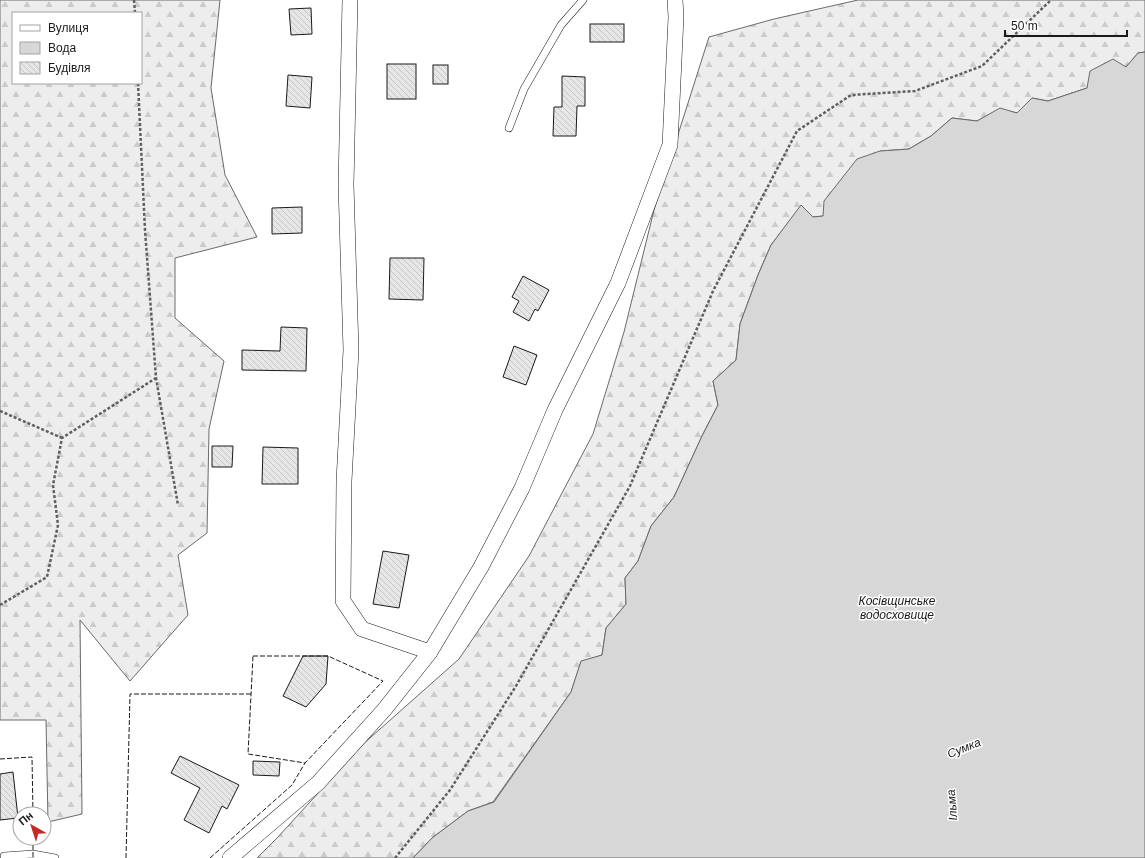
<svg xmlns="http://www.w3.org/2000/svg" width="1145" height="858" viewBox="0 0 1145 858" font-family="Arial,sans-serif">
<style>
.forest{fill:url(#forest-firs);stroke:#6a6a6a;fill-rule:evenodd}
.water{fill:#d7d7d7;stroke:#6a6a6a}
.building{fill:url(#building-back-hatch);stroke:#1a1a1a}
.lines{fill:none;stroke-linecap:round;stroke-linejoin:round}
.lane-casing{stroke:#1a1a1a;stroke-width:8}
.street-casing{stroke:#1a1a1a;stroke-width:16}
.path{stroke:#5f5f5f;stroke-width:2.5;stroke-dasharray:3 2;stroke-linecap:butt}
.lane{stroke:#fff;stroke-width:7}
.street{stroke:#fff;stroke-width:15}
.fence{stroke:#1a1a1a;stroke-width:1;stroke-dasharray:5 2;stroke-linecap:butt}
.labels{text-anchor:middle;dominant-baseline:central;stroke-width:3;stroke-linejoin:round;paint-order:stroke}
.water-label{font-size:12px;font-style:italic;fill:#1a1a1a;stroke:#fff}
</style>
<defs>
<pattern id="forest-firs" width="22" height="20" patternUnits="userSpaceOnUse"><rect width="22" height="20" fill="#ededed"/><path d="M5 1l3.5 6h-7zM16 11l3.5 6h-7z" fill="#cbcbcb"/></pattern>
<pattern id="building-back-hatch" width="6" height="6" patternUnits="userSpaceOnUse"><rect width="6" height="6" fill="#e6e6e6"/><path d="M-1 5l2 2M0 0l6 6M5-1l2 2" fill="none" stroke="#c5c5c5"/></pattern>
</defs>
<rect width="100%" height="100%" fill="#fff"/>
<!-- forest -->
<g class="forest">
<path d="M0,0h220l-9,88 14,87 32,62 -82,21v60l49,43 -15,68 -2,104 -29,22 10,60 -58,66 -50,-61 2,194 -34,8 -2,-102h-46zM13,13h128v70h-128z"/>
<polygon points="858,0 1145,0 1145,52 1138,53 1126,67 1087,88 1048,101 1032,98 1017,113 1000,109 977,121 952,118 931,136 909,149 880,151 823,216 813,217 801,206 771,245 758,275 740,324 736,360 713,381 718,405 702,436 674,497 651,526 638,561 625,578 626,604 606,628 602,655 581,662 571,692 493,802 468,811 432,838 413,858 257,858 278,837 362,745 459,659 529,556 593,434 624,332 654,210 709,37 774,19"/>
</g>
<!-- water -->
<polygon class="water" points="1145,52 1145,858 413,858 432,838 468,811 494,802 571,692 581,661 602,655 606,628 626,604 625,578 638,561 651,526 674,497 702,436 718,405 713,381 736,360 740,324 758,275 771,245 801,205 813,217 823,216 824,201 857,159 880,151 909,149 931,136 952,118 977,121 1000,108 1017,113 1032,98 1048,101 1087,88 1090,71 1113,59 1126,67 1138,53"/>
<!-- building -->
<g class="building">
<polygon points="311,8 312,34 291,35 289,9"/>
<rect x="590" y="24" width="34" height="18"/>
<rect x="387" y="64" width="29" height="35"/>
<rect x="433" y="65" width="15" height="19"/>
<polygon points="288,75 312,77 310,108 286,106"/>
<polygon points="562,76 585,77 585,106 577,106 576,136 553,136 554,107 562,107"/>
<polygon points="302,207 302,233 272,234 272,208"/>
<polygon points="390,258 424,258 423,300 389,299"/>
<polygon points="523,276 549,290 538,311 535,309 529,321 513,312 519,301 512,297"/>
<polygon points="281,327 307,328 306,371 242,370 242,350 280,351"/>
<polygon points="514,346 537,355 526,385 503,377"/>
<polygon points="212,446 233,446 232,467 212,467"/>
<polygon points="263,447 298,448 298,484 262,484"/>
<polygon points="383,551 409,555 399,608 373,604"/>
<polygon points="303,656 328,656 326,684 306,707 283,696"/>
<polygon points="180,756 239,785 227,809 222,806 209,833 184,820 200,788 171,773"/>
<polygon points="253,761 280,762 279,776 253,775"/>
<polygon points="13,772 18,818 0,820 0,774"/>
</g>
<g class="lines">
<!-- lane casing -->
<g class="lane-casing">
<g id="lane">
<polyline points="509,128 524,89 561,25 583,0"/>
<polyline points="4,856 33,854 55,858"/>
</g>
</g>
<!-- street casing -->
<g class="street-casing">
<g id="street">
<polyline points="350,0 346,185 351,350 344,481 343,601 362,629 430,652"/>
<polyline points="230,858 318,783 384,710 430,652 481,567 522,488 555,410 618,283 670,145 676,17 675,0"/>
</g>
</g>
<!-- path -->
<g class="path">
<polyline points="134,0 135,13"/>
<polyline points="138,83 145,230 156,378 178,505"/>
<polyline points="0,411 62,438"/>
<polyline points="0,605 47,577 58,525 53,485 62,438 156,378"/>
<polyline points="395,858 450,790 516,686 630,486 713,291 797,131 851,95 915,91 982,66 1051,0"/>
</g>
<!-- lane -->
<use href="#lane" class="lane"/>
<!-- street -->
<use href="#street" class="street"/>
<!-- fence -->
<g class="fence">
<polygon points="253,656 328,656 383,681 305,763 248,754"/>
<polyline points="0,759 32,757 33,814"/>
<polyline points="33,838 33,858"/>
<polyline points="126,858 130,694 251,694"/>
<polyline points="210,858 292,785 305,763"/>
</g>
</g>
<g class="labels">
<!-- water labels -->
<g class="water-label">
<text x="897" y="601">Косівщинське<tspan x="897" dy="14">водосховище</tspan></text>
<text transform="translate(964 748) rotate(-22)">Сумка</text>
<text transform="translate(952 805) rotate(-95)">Ільма</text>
</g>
</g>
<!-- legend -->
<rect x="12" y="12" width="130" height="72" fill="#ffffff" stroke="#a3a3a3"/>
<rect x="20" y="25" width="20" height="6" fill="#ffffff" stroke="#a3a3a3"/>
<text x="48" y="32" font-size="12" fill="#1a1a1a">Вулиця</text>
<rect x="20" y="42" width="20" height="12" fill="#d7d7d7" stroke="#a3a3a3"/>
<text x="48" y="52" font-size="12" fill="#1a1a1a">Вода</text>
<rect x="20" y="62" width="20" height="12" fill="url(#building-back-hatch)" stroke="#a3a3a3"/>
<text x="48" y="72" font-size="12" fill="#1a1a1a">Будівля</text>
<!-- north arrow -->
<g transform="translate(32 826) rotate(321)"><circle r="19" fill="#ffffff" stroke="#a3a3a3"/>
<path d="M0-3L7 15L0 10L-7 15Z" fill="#c62828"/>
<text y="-6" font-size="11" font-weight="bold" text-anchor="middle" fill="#1a1a1a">Пн</text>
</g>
<!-- scale -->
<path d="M1005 30v6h122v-6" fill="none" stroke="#1a1a1a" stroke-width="2"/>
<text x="1011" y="30" font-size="12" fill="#1a1a1a" stroke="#ffffff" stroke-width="3" paint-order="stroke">50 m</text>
</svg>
